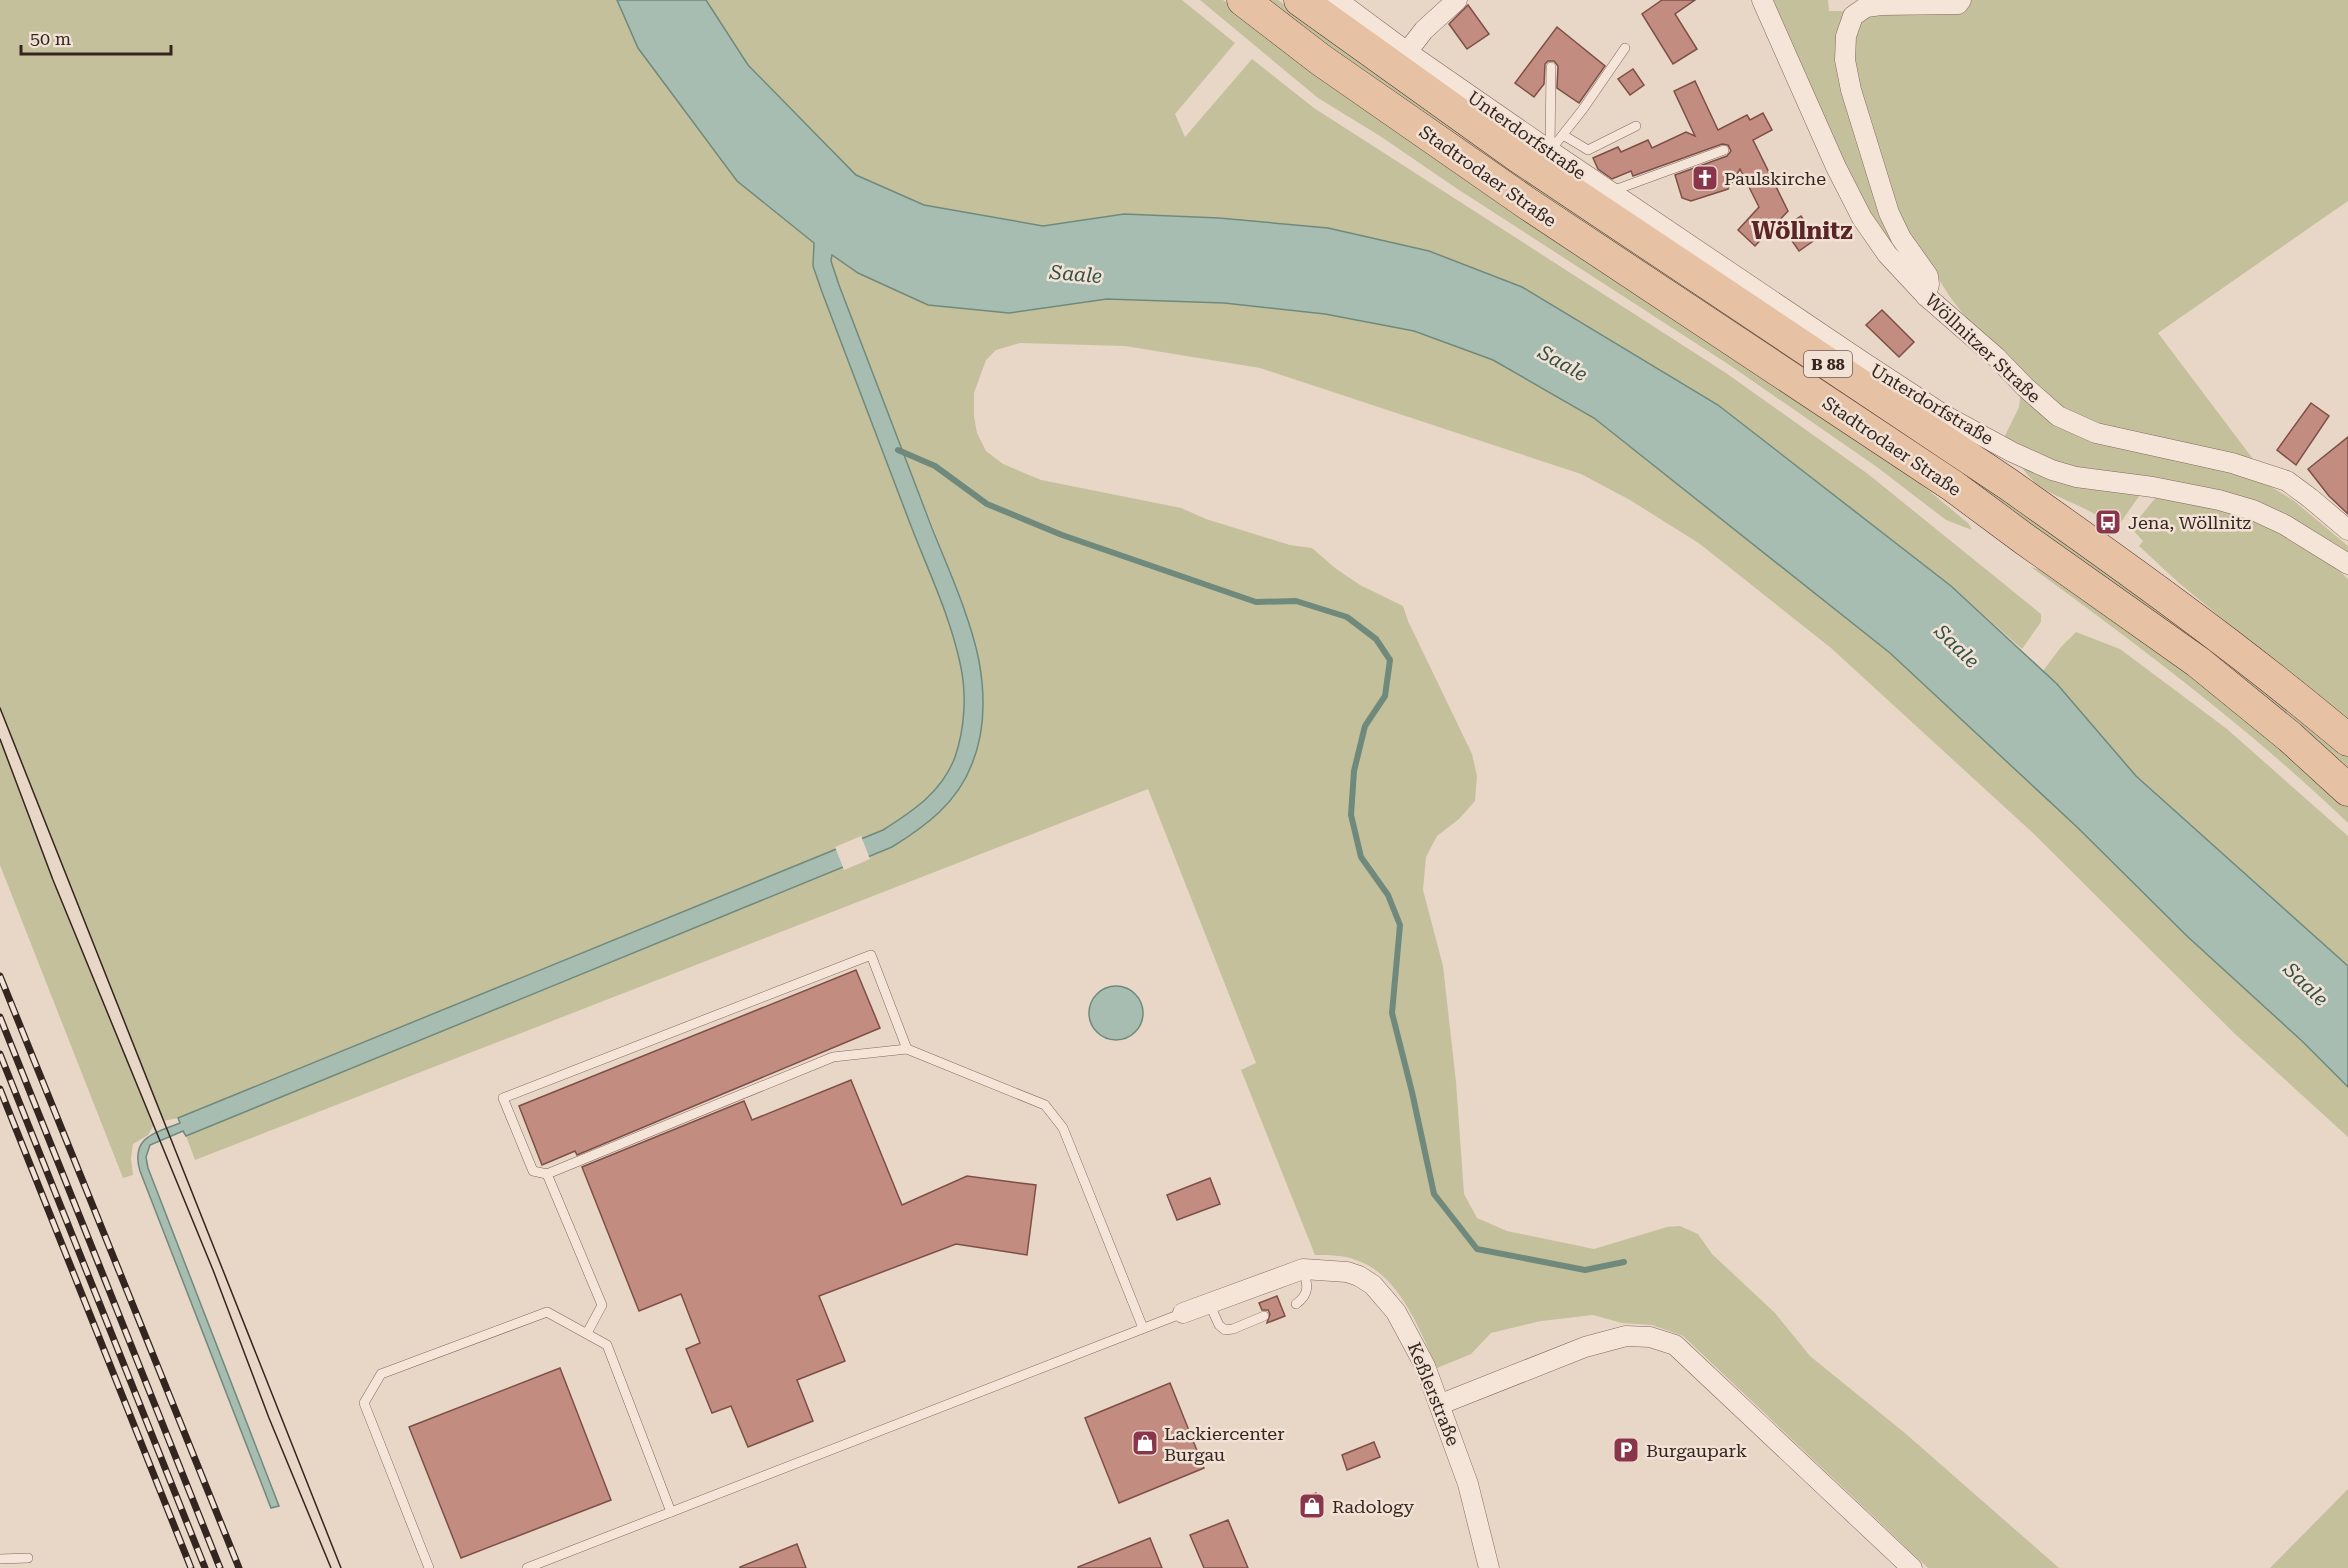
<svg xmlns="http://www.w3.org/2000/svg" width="2348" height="1568" viewBox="0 0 2348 1568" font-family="'Roboto Serif',serif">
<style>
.green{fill:#c5c09c}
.water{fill:#a7bdb1;stroke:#6f8a7c;stroke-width:1.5}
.pier{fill:#e8d6c6}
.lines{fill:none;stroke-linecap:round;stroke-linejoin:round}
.stream{stroke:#6f8a7c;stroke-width:6}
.building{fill:#c28c81;stroke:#7e4f47;stroke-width:1.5}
.service-casing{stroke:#82685e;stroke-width:10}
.minor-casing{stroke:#82685e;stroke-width:21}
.primary-casing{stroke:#503832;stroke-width:33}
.service{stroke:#f4e5d8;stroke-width:9}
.minor{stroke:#f4e5d8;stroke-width:20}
.primary{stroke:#e7c1a3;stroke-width:32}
.tram{stroke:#342520;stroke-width:1.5}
.rail-casing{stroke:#342520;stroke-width:7}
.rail{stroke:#f1e2d5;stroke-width:4.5;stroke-dasharray:14;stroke-linecap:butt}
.labels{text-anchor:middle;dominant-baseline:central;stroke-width:5;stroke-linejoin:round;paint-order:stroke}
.shield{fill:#f1e2d5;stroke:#6d5e56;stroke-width:1.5}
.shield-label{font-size:16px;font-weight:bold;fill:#342520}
.street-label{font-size:18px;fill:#342520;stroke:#f1e2d5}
.poi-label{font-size:18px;fill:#342520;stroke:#f1e2d5;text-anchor:start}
.water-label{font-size:20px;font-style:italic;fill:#315247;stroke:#f1e2d5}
.district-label{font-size:24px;font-weight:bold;fill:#5b2527;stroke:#f1e2d5}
</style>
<rect width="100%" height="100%" fill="#e8d6c6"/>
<!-- green -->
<g class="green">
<path d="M0,0h617l21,48 99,133 77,62 -1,23 9,26c29,78 59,156 89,234 17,44 39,90 49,137 7,30 5,65 -5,94 -13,35 -42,54 -72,73l-705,288 -15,3 -163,-413z"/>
<polygon points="706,0 1182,0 1235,43 1175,114 1185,137 1252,59 1314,108 1726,373 1868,474 2041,614 2041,622 2022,649 1951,586 1718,405 1522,287 1429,251 1328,228 1124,214 1043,226 924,205 856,176 748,65"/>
<polygon points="1200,0 1223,0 1284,48 1898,465 1969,524 1972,530 1946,520 1877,467 1731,366 1456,188 1380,136 1318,98"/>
<polygon points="1264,0 1278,0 1364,62 2067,543 2328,738 2348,757 2348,770 1496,168"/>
<polygon points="1773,0 1828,0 1829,11 1960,13 1969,0 2348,0 2348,201 2158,333 2256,463 2110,429 2075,416 2034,385 1963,314 1950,297 1933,270 1918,278 1867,215"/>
<path d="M831,255l27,18 151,40 98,-14 117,4 101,11 89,17 79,29 101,58 296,235 187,174 111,110 114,104 46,46v50l-113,-103 -201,-200 -203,-186 -131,-104 -70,-44 -49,-26 -321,-106 -135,-22 -105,-3 -24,7 -10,10 -12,33v24l3,16 9,18 17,13 38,16 140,28 25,11 84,26 22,3 23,20 25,17 43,21 5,15 64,133 5,22 -2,25 -16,18 -22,17 -11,21 -3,33 20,76 13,116 8,112 13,24 30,13 87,18 73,-22 13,-1 18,8 14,20 63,59 35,43 96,78 153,134h-131l-245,-232 -31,-11 -30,-2 -29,-8 -52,6 -50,12 -20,21 -34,14c-18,-39 -37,-93 -81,-108 -13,-5 -27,-5 -41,-5l-74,-185 15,-7 -108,-274 -953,371 -9,-24 706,-289c34,-21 65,-44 80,-83 32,-83 -31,-213 -61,-292 -24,-62 -48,-124 -72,-187l-8,-24z"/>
<polygon points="2021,391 2042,411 2258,479 2293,500 2348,546 2348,559 2291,523 2066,470 2003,440 2019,407"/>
<path d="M2021,465l121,27 -28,40 -19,-14 1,-3c-25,-16 -61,-22 -75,-50z"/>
<polygon points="2157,496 2244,514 2322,556 2348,579 2348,722 2179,583 2139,546 2143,541 2131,528"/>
<path d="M2031,567l30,10 142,105 145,122v19c-98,-94 -207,-176 -317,-256z"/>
<polygon points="2076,632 2120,649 2227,729 2348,836 2348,966 2136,776 2057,684 2043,671 2061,647"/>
<polygon points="0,739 53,880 154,1125 148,1135 133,1144 131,1158 133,1175 123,1178 0,865"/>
<polygon points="2348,1489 2348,1568 2270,1568"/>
</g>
<!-- water -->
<g class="water">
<path d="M617,0h89l42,65 108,110 68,30 119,21 81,-12 95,4 109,10 101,23 93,36 196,118 233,181 106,98 79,92 212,190v121l-46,-46 -114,-104 -111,-110 -187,-174 -296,-235 -101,-58 -79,-29 -89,-17 -101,-11 -117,-4 -98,14 -81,-8 -70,-32 -26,-18 -1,6 8,24c31,81 62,162 93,243 16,40 39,91 47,133 6,33 6,71 -7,103 -15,39 -46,62 -80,83l-706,289 -3,-5 -33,14 -4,12 2,11 131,338 -8,2 -131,-337c-10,-34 15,-38 40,-48l-2,-5 705,-288c30,-19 59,-38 72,-73 10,-29 12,-64 5,-94 -10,-47 -32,-93 -49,-137 -30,-78 -60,-156 -89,-234l-9,-26 1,-23 -77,-62 -99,-133z"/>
<circle cx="1116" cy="1013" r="27"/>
</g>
<!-- pier -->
<polygon class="pier" points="861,836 870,859 844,870 835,847"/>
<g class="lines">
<!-- stream -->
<polyline class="stream" points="898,450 935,466 987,504 1062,535 1256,602 1296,601 1347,617 1376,639 1390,660 1385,696 1365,726 1354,771 1351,815 1361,857 1388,895 1400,925 1392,1013 1412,1092 1434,1194 1477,1249 1585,1270 1624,1262"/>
</g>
<!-- building -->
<g class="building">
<polygon points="1662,0 1695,0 1675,14 1697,49 1673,64 1642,14"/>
<polygon points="1468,5 1489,34 1467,49 1449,24"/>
<polygon points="1557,27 1605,66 1579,103 1557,88 1558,66 1554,61 1548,61 1545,64 1544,84 1534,97 1515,83"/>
<polygon points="1633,69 1644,85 1630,95 1618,79"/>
<polygon points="1695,81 1718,130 1747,115 1750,120 1763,113 1772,130 1753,140 1788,211 1755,246 1738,230 1759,207 1740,169 1728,189 1691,201 1682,198 1675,175 1727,156 1731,151 1728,145 1722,144 1633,176 1631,171 1612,179 1598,169 1593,158 1618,147 1621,152 1648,140 1652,148 1686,132 1695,136 1674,91"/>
<polygon points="1801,216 1816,239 1799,251 1783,228"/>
<polygon points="1882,310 1914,342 1899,357 1866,325"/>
<polygon points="2311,403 2329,416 2296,465 2277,450"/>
<polygon points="2348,437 2348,514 2329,496 2308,469"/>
<polygon points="856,970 880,1028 577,1155 575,1151 542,1165 519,1106"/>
<polygon points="851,1080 902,1205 967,1176 1036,1185 1027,1255 956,1244 819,1296 845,1361 797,1380 813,1421 748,1447 731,1406 712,1413 686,1349 700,1343 681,1294 639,1311 582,1167 744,1101 752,1120"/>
<polygon points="1210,1178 1220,1204 1177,1220 1167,1195"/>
<polygon points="1277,1296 1285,1316 1267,1323 1270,1314 1268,1310 1262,1310 1259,1303"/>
<polygon points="560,1368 611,1500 461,1558 409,1427"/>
<polygon points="1170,1383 1204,1468 1119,1503 1085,1418"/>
<polygon points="1374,1442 1380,1457 1347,1470 1342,1455"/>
<polygon points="1316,1493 1323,1512 1309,1517 1302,1499"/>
<polygon points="1228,1520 1248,1568 1204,1568 1190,1535"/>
<polygon points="1150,1538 1162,1568 1078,1568 1078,1567"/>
<polygon points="797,1544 806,1568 740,1568 740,1567"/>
</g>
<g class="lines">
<!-- service casing -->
<g class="service-casing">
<g id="service">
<polyline points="1563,135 1588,150 1636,126"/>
<polyline points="1550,149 1551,67"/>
<polyline points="1550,151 1583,109 1625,48"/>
<polyline points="1612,191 1724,150"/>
<polyline points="547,1174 533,1171 503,1098 871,955 907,1049"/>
<polyline points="1209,1303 1219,1325 1225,1330 1233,1329 1264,1316"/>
<path d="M1296,1304c14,-10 12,-19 7,-35"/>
<polyline points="587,1333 602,1305 547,1174 833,1057 907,1049 1045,1105 1063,1128 1143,1328"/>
<polyline points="0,1559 28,1558"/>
<polyline points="429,1568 364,1403 381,1374 547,1312 607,1345 671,1512"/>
<polyline points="527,1568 1183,1313"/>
</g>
</g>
<!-- minor casing -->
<g class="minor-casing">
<g id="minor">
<polyline points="1337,0 1407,52 1424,30 1457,0"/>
<polyline points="1762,0 1836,167 1862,218 1887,254 1926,296 1996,357 2025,387 2058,416 2096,433 2232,463 2287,481 2310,498 2348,530"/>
<polyline points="1407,52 1550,151 1860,360 1944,415 2012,452 2052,470 2076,477 2153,487 2219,500 2253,510 2285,525 2348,564"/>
<polyline points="1926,296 1929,284 1928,276 1901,238 1889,213 1851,90 1845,60 1846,36 1853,16 1866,7 1881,5 1958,4 1961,0"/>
<polyline points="1183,1313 1303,1269 1347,1272 1359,1276 1373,1285 1396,1312 1425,1366 1468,1484 1489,1568"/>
<polyline points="1441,1404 1585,1347 1626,1336 1650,1337 1675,1345 1912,1568"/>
</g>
</g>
<!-- primary casing -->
<g class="primary-casing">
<g id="primary">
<polyline points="1243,0 1321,60 1528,204 1953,486 2023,538 2198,662 2290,737 2348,790"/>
<path d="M1300,0l219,157 489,327c116,82 231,164 340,256"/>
</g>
</g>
<!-- service -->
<use href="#service" class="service"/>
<!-- minor -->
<use href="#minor" class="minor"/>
<!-- primary -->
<use href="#primary" class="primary"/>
<!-- tram -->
<g class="tram">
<polyline points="0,708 341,1568"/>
<polyline points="0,739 53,880 213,1270 269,1418 331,1568"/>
</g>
<!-- rail casing -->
<g class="rail-casing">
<g id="rail">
<polyline points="0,976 239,1568"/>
<polyline points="0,1017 220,1568"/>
<polyline points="0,1054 205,1568"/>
<polyline points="0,1089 191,1568"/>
</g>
</g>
<!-- rail -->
<use href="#rail" class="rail"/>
</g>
<!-- icons -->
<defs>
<g id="church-square" transform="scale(1.35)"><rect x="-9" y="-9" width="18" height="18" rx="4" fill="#89364b" stroke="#f1e2d5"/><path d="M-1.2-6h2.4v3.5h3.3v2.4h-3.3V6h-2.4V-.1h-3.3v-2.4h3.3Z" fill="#fff"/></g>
<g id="bus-square" transform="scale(1.35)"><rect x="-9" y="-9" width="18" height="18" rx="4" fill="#89364b" stroke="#f1e2d5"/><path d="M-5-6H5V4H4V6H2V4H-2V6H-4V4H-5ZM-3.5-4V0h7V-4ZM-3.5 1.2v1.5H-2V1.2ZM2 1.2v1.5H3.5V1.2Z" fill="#fff"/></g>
<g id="shop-square" transform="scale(1.35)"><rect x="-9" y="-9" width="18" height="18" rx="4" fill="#89364b" stroke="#f1e2d5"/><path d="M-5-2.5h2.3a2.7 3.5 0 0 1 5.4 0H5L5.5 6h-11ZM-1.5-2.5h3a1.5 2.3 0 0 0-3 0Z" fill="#fff"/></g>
<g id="parking-square" transform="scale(1.35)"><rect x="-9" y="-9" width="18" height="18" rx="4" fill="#89364b" stroke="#f1e2d5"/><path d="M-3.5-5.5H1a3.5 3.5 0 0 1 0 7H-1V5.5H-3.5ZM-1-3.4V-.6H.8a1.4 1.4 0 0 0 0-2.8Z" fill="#fff"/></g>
</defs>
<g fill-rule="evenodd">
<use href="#church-square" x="1705" y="178"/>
<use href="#bus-square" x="2108" y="522"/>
<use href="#shop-square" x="1145" y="1443"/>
<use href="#parking-square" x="1626" y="1450"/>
<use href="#shop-square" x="1312" y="1506"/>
</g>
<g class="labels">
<!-- shield labels -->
<rect class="shield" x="1804" y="351" width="48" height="26" rx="4.5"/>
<g class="shield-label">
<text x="1828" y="364">B 88</text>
</g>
<!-- street labels -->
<g class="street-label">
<text transform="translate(1527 135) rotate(35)">Unterdorfstraße</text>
<text transform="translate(1488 176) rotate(35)">Stadtrodaer Straße</text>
<text transform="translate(1983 348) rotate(43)">Wöllnitzer Straße</text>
<text transform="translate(1932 404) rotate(31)">Unterdorfstraße</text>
<text transform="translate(1892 446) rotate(34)">Stadtrodaer Straße</text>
<text transform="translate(1434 1394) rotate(68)">Keßlerstraße</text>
</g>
<!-- poi labels -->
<g class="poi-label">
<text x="1724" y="178">Paulskirche</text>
<text x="2128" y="522">Jena, Wöllnitz</text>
<text x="1164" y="1433">Lackiercenter<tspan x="1164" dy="21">Burgau</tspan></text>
<text x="1646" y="1450">Burgaupark</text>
<text x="1332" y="1506">Radology</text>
</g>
<!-- water labels -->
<g class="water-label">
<text transform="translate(1076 274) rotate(5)">Saale</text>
<text transform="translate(1563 363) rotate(29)">Saale</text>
<text transform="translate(1957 646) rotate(44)">Saale</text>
<text transform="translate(2306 984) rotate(44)">Saale</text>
</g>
<!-- district labels -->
<g class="district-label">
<text x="1802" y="231">Wöllnitz</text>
</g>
</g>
<!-- scale -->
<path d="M21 45v9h150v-9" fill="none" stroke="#342520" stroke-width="3"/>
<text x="30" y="45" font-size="18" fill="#342520" stroke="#f1e2d5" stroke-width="4.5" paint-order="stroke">50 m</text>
</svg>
